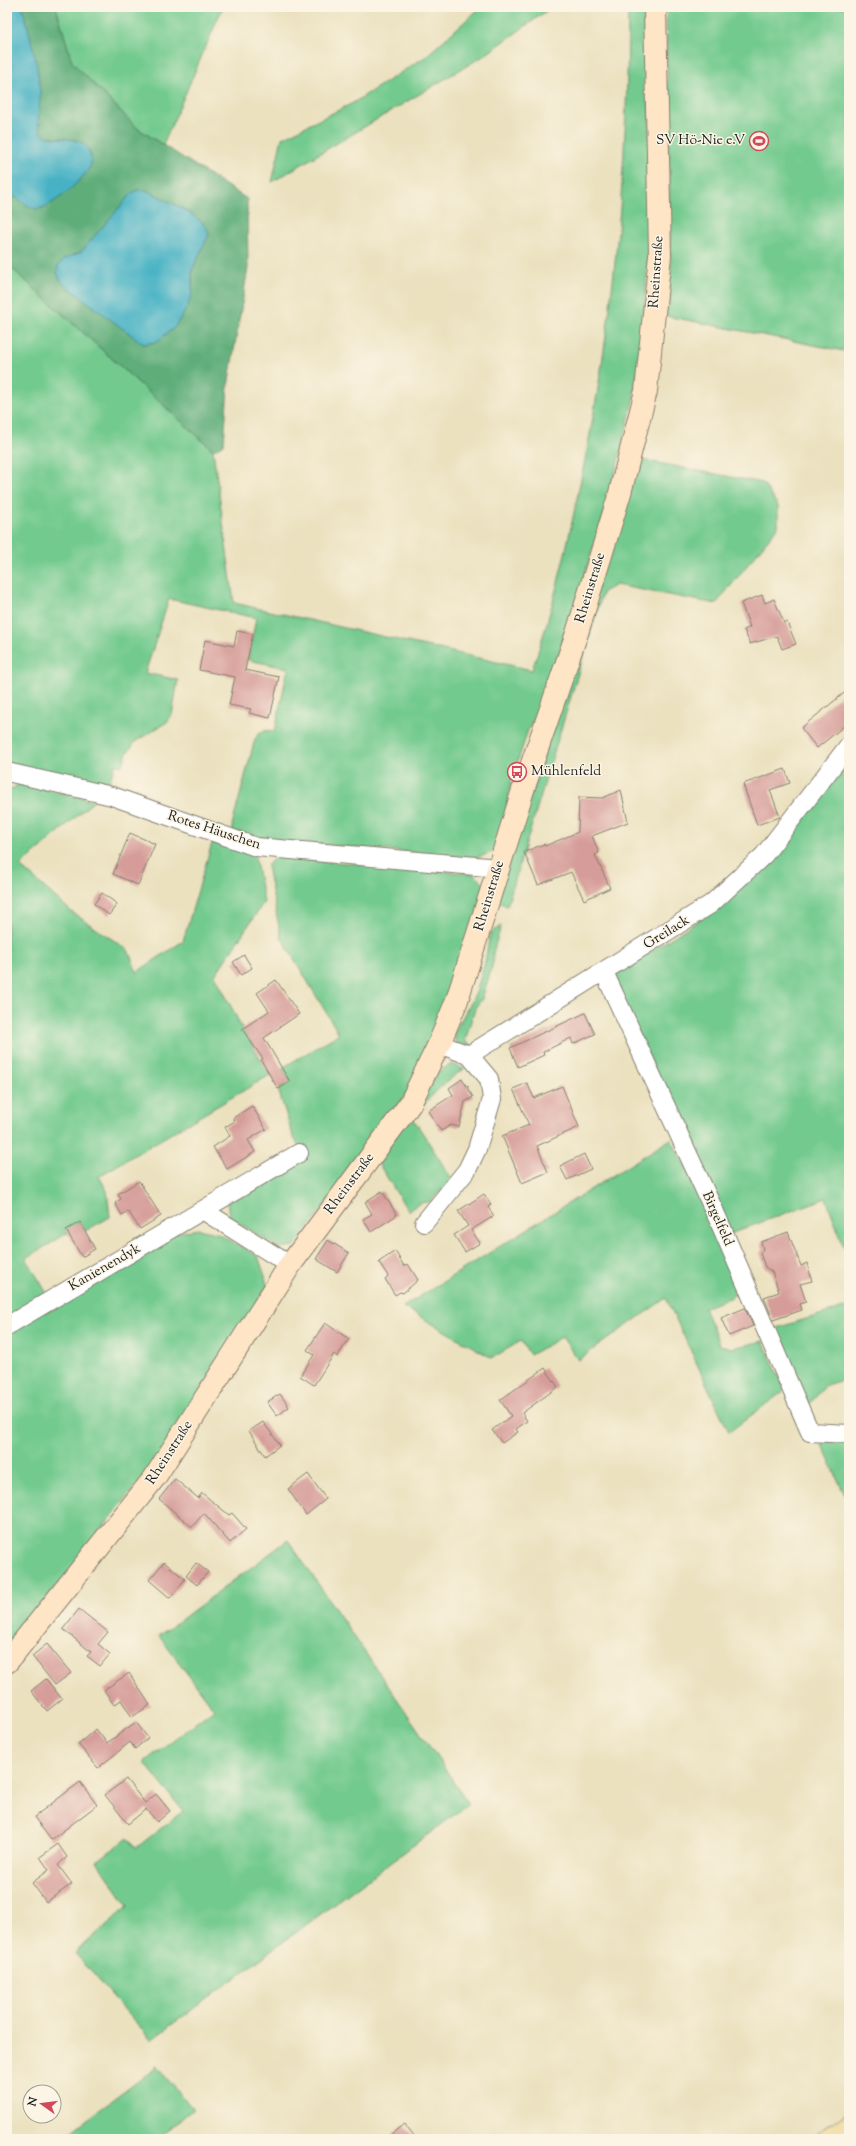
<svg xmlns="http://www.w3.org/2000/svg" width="856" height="2146" viewBox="0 0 856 2146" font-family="'Sorts Mill Goudy',serif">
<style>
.green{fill:#73ca8f;stroke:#487356}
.forest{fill:#5eae7a;stroke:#3d654b;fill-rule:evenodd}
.sand{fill:#eeda9e;stroke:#857b5d}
.water{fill:#47b2c5;stroke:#326770}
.building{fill:#d69c99}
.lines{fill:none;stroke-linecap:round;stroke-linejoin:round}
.minor-casing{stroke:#847e6e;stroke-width:20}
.secondary-casing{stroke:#847e6e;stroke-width:24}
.minor{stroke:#fff;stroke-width:18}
.secondary{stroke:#fee5c5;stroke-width:22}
.labels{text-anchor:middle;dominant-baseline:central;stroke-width:3;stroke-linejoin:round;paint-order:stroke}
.poi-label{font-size:14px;fill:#1c1c1c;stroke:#fcf5e5;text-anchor:end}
.street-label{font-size:14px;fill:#1c1c1c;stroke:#fcf5e5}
</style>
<rect width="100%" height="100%" fill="#fcf5e5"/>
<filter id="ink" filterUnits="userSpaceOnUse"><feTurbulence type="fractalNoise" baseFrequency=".025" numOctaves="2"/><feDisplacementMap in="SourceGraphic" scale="8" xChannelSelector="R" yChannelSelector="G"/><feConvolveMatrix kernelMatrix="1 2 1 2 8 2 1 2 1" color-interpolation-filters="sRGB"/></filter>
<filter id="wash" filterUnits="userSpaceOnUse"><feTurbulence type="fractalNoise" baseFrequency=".012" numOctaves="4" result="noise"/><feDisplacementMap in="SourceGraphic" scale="16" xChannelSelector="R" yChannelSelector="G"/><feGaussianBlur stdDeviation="0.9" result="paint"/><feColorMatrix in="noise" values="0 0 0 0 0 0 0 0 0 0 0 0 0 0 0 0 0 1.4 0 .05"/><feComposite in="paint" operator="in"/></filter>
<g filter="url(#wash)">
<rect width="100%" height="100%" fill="#ebe1bf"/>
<!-- green -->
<g class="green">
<polygon points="56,7 223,7 163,145 137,128 72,62"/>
<polygon points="481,7 552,7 485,55 272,182 282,138 353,103 425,57"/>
<path d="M628,7h19l4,202 -8,122 -10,71 -26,103 -62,191 -17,34 -17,52 -6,38 -9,31 -20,7 -198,-17 -45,-10 -1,-6 23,-86c6,-9 10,-9 20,-8l13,-63 -40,-8 8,-42 -87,-19 -24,74 33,7 -6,35 -5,7 -31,19 -9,12 -5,13 -7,-1 -8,24 -100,-26v-499l206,186 21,153 298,67c20,-58 34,-117 46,-177 35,-160 50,-322 50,-486z"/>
<polygon points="666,7 849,7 849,352 666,316 671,274"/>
<polygon points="642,460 763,483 778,506 778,527 716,604 616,585 603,592 507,906 497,901 635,467"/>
<polygon points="849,756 849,1261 826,1198 730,1234 612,977 717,908"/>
<polygon points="21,783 94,801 20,866 73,913 128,950 137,972 183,941 212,843 254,852 264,902 215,975 242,1028 270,1075 99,1176 107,1191 110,1217 85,1231 80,1222 66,1230 68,1233 26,1258 49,1297 7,1321 7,792"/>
<polygon points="275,857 474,874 485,885 448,1002 406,1094 295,1246 279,1248 229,1217 227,1200 304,1155 293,1136 278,1089 291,1082 282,1068 339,1034 281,937 267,866"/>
<polygon points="501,926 493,953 493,963 482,999 475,1008 465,1041 473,1046 456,1044 454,1033 476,993 485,962 490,933"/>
<path d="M452,1064l12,5c-21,14 -36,29 -51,49l39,61 -22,23 -10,1 -12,8 -30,-48 59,-91z"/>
<polygon points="671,1139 689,1173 740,1288 732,1297 704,1308 720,1345 732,1348 763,1341 785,1390 729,1432 666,1298 578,1360 562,1337 530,1355 521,1341 492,1358 403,1307"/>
<polygon points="198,1229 217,1233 258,1256 268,1285 159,1456 7,1650 7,1330 168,1234"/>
<polygon points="849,1306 849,1378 826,1385 806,1408 770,1330"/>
<polygon points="826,1439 849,1440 849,1504 822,1445"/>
<polygon points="288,1540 469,1804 151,2040 75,1953 128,1906 97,1861 128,1838 136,1848 183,1811 144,1762 214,1709 159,1636"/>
<polygon points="157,2067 193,2109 157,2139 61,2139"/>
</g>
<!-- forest -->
<path class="forest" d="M22,7h34l16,55 65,66 110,71 1,69 -20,118 -4,58 -11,6 -206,-186v-72l5,2 79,-38 -5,-9 -9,-7 -32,-4 -5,-5 -2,-12 2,-28zM146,190c16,9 60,26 63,44l-17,36v24l-18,34 -18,14 -13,2 -79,-85 17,-7z"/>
<!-- sand -->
<polygon class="sand" points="849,2110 849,2139 810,2139"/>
<!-- water -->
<g class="water">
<path d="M7,7h15c8,24 16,59 18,84 1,13 -4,26 0,39 4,14 39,2 48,19 2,5 4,9 3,15 -3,13 -42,46 -55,45 -10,-2 -20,-13 -29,-17z"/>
<path d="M137,190h9c16,9 60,26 63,44l-17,36v24l-5,14 -13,20 -18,14 -13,2 -82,-62 -4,-9 1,-7 6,-7 17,-7 49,-57z"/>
</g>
<g id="blocks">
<!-- building -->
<g class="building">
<polygon points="762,595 765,603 774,599 784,623 787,622 796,644 782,649 777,636 750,644 744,630 750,627 741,603"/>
<polygon points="237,631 253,634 245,670 279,677 270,718 249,713 251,709 229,705 235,677 199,670 205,640 234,646"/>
<polygon points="849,689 849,722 817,748 801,728"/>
<polygon points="785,769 790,783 770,790 780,817 757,825 743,784"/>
<polygon points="621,790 628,822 592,836 599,853 595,855 610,888 584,900 571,872 538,885 524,852 544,844 545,846 578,832 579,797 602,798"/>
<polygon points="130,833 155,844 138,885 113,874"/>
<polygon points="102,893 117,904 109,915 94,904"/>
<polygon points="244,955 252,968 241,975 233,962"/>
<polygon points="276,980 299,1014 264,1038 290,1082 278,1089 261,1060 263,1059 242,1029 269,1011 257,993"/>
<polygon points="585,1013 595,1034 573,1044 571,1038 543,1052 544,1055 518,1067 510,1048"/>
<polygon points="462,1079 467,1087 468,1086 468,1089 473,1097 465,1102 459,1127 451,1125 441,1131 428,1111 453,1095 449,1088"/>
<polygon points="527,1083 534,1098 562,1086 579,1127 537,1146 548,1172 522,1183 502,1136 529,1125 513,1089"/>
<polygon points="252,1106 266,1129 248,1140 255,1152 227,1169 213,1147 230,1136 225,1127 235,1121 233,1118"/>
<polygon points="584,1154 591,1169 567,1180 560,1166"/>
<polygon points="139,1181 161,1216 140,1229 128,1211 122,1215 115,1203 121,1199 118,1194"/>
<polygon points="382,1191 397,1215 371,1232 363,1219 372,1214 365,1202"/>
<polygon points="484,1194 491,1204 488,1207 494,1216 471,1230 480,1243 465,1252 454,1235 468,1226 458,1211"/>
<polygon points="80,1222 95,1249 82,1257 66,1230"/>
<polygon points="788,1232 801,1266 807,1263 812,1281 800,1284 806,1302 800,1304 802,1310 773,1320 764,1297 779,1292 772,1272 765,1267 760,1253 763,1249 761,1242"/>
<polygon points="328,1240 349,1253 337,1272 316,1259"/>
<polygon points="395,1251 404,1266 408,1264 418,1280 403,1293 400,1292 395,1295 385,1279 388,1276 379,1262"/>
<polygon points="745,1308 753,1326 729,1336 721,1318"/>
<polygon points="325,1323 349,1339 337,1357 334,1354 314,1385 300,1376 314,1355 307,1350"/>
<polygon points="545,1368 558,1387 522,1413 527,1421 516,1429 518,1432 502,1443 492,1430 511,1416 500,1400"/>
<polygon points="280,1394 289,1407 277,1416 267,1402"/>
<polygon points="263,1422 280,1445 265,1456 249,1431"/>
<polygon points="308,1474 326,1499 306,1515 288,1489"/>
<polygon points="175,1479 198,1498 202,1493 229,1515 232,1513 246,1529 230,1543 204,1513 192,1527 159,1499"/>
<polygon points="164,1562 185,1579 170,1598 149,1580"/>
<polygon points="196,1563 208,1572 197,1585 186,1576"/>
<polygon points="79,1609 108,1632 98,1644 110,1654 100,1666 87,1656 91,1652 63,1629"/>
<polygon points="47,1644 71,1673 55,1685 32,1656"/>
<polygon points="129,1673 150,1705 132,1717 121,1700 114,1705 104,1690"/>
<polygon points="46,1679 62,1699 47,1711 31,1691"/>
<polygon points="136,1722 148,1738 135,1749 130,1742 98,1768 78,1744 96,1729 107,1743"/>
<polygon points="126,1779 145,1803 156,1794 170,1811 157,1822 146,1809 128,1824 105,1795"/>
<polygon points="80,1782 97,1805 51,1840 34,1817"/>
<polygon points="58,1844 67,1857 58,1865 72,1884 46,1902 32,1883 49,1870 40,1857"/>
<polygon points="404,2124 416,2139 385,2139"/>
</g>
</g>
</g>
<g filter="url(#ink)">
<use href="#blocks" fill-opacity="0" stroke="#847e6e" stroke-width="1"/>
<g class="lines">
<!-- minor casing -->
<g class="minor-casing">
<g id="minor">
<polyline points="7,772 112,796 256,847 499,868"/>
<polyline points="604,972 718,1219 810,1432 849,1434"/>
<polyline points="439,1044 469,1055 711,904 764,855 849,745"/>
<polyline points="204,1211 290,1265"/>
<polyline points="424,1223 467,1170 477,1149 492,1099 489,1079 469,1055"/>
<polyline points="7,1326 299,1153"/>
</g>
</g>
<!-- secondary casing -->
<g class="secondary-casing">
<polyline id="secondary" points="7,1662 155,1477 290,1265 410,1104 439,1044 457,1000 524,787 577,633 620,493 646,391 660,255 655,7"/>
</g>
<!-- minor -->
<use href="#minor" class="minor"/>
<!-- secondary -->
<use href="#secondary" class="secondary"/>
</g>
</g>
<!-- icons -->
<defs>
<g id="stadium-ring" transform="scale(1)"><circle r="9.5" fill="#fcf5e5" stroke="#d1495b" stroke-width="1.5"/><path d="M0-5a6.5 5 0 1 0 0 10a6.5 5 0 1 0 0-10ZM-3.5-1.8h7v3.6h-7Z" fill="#d1495b"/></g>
<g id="bus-ring" transform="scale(1)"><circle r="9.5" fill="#fcf5e5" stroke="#d1495b" stroke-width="1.5"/><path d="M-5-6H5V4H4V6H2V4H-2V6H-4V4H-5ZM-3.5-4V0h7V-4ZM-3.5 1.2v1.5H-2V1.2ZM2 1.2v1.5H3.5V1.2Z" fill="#d1495b"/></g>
</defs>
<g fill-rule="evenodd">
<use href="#stadium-ring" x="759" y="141"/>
<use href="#bus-ring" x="517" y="772"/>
</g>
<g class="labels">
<!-- poi labels -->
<g class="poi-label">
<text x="745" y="141">SV Hö-Nie e.V</text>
<text x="531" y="772" text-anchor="start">Mühlenfeld</text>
</g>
<!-- street labels -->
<g class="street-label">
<text transform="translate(657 272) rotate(-86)">Rheinstraße</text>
<text transform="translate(591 588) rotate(-73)">Rheinstraße</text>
<text transform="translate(214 831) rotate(18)">Rotes Häuschen</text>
<text transform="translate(490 896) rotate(-73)">Rheinstraße</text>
<text transform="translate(667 933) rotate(-32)">Greilack</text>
<text transform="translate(350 1184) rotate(-53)">Rheinstraße</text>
<text transform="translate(717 1219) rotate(66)">Birgelfeld</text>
<text transform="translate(105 1268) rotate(-30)">Kanienendyk</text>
<text transform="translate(170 1453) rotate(-57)">Rheinstraße</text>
</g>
</g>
<!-- margin -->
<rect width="856" height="2146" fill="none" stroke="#fcf5e5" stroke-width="24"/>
<!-- north arrow -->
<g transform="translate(42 2104) rotate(284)"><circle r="19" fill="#fcf5e5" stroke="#a29e95"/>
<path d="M0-3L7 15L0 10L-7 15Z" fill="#d1495b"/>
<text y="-6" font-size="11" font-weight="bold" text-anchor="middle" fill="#1c1c1c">N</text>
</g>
</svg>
